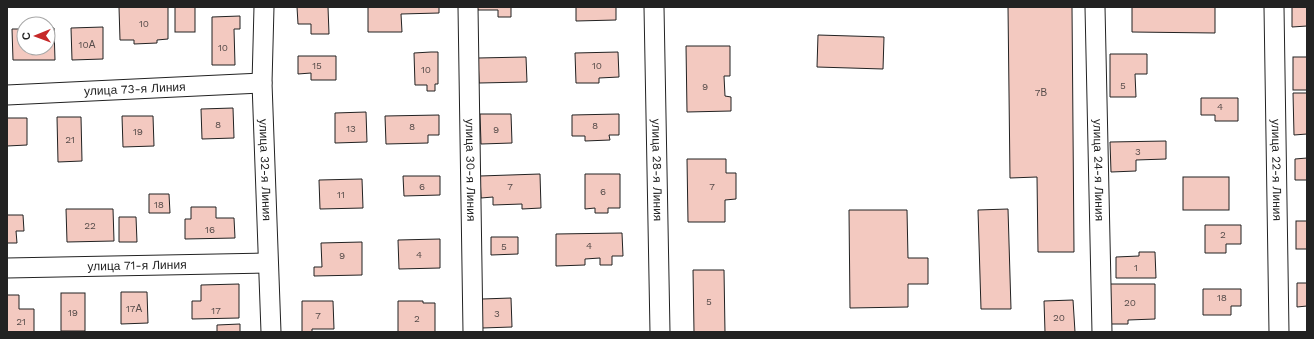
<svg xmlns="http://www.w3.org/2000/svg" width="1314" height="339" viewBox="0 0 1314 339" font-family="'Work Sans',sans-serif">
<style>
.building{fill:#f3c9c0;stroke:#222}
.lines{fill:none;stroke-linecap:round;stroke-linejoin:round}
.minor-casing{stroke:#222;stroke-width:21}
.minor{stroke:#fff;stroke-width:19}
.labels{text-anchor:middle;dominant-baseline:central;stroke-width:3;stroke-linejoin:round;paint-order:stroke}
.number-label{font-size:10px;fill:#564c4a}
.street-label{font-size:12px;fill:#222;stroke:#fff}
</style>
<rect width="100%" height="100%" fill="#fff"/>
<!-- building -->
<g class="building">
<polygon points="119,7 168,7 168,39 157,40 157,43 134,44 134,40 120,40"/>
<rect x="175" y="7" width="20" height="25"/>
<polygon points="297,7 328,7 329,34 311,34 311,24 298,24"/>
<polygon points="368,7 439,7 439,13 401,14 402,32 368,32"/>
<polygon points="477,7 511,7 511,17 498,17 498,10 478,10"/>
<polygon points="576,7 616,7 616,20 576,21"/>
<polygon points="1008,7 1072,7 1074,252 1038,252 1037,177 1010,178"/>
<polygon points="1132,7 1215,7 1215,33 1132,32"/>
<polygon points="1292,7 1307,7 1307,26 1292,27"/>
<polygon points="240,16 240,29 234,29 235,65 212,65 212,17"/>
<polygon points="103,27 103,59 72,60 71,28"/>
<polygon points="48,28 54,28 55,60 13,60 12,29 24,29 24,48 48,48"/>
<polygon points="818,35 884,37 883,69 817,67"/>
<polygon points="686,46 730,46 730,76 724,76 725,96 731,97 731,111 687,112"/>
<polygon points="431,52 438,52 438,84 435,84 435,91 427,91 427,85 415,85 414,53"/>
<polygon points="618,52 619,77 599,78 599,83 576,83 575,53"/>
<polygon points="1110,54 1147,54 1147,74 1135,74 1136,97 1110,97"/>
<polygon points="298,56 336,56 336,80 311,80 311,73 298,74"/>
<polygon points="526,57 527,82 479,83 478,58"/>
<rect x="1293" y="57" width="14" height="33"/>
<polygon points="1293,93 1307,93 1307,134 1294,135"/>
<polygon points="1201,98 1238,98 1238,121 1215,121 1215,115 1201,115"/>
<polygon points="233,108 234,138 202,139 201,109"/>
<polygon points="366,112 367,142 335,143 335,113"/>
<polygon points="480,114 511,114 512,143 481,144"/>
<polygon points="619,114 619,135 609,135 610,140 585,141 585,136 572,136 572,115"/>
<polygon points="439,115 439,135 428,135 428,143 386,144 385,116"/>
<polygon points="122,116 153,116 154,146 123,147"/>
<polygon points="57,117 81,117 82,161 58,162"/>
<polygon points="7,118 27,118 27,145 7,146"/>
<polygon points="1166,141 1166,159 1136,160 1136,171 1111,172 1110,142"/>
<polygon points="1307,158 1307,180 1295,180 1295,159"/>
<polygon points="687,159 726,159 726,173 736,173 736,199 725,200 725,222 688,222"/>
<polygon points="540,174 541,208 522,209 522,204 493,205 493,197 481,198 480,176"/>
<polygon points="585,174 620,174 620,208 608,208 608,213 595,213 595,208 585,209"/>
<polygon points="403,176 440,176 440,195 404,196"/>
<rect x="1183" y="177" width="46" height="33"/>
<polygon points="362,179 363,208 320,209 319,180"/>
<polygon points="149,194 169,194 170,213 149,213"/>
<polygon points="191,207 216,207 216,218 234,218 235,238 185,239 185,219 191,219"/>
<polygon points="66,209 113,209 114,241 67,242"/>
<polygon points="1008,209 1011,309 981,309 978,210"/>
<polygon points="849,210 907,210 908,258 928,258 928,284 908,284 908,307 850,308"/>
<polygon points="7,215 23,215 24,231 16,231 17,243 7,243"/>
<polygon points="119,217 136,217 137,242 119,242"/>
<rect x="1296" y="221" width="11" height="28"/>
<polygon points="1205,225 1241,225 1241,244 1226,244 1226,253 1205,253"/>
<polygon points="622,233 623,256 612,256 612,265 600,265 600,258 585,259 585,265 556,266 556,234"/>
<polygon points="491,237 518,237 518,254 491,255"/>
<polygon points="440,239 440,268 399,269 398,240"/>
<polygon points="362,242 362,275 314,276 314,267 322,267 321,243"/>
<polygon points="1139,252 1155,252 1156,278 1116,278 1116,257 1139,256"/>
<polygon points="693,270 724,270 725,332 694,332"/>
<polygon points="1297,283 1307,283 1307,306 1297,307"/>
<polygon points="239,284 239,318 192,319 192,301 201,301 201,285"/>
<polygon points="1105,284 1155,284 1155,319 1128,320 1128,324 1105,324"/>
<polygon points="1203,289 1241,289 1241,306 1231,306 1231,315 1203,315"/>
<polygon points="121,292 147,292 148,323 121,324"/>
<rect x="61" y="293" width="24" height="38"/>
<polygon points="7,295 19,295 19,309 34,309 34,332 7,332"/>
<polygon points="511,298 512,327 482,328 482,299"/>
<polygon points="1073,300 1075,332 1045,332 1044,301"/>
<polygon points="302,301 333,301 334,329 312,329 312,332 302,332"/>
<polygon points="398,301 423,301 423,303 435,303 435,332 398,332"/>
<polygon points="240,324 240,332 217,332 217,325"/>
</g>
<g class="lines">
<!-- minor casing -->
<g class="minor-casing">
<g id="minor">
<path id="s1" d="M264,7l-2,76 9,249"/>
<path id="s2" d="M468,7l5,325"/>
<path id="s3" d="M654,7l6,325"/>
<path id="s4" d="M1095,7l7,325"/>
<path id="s5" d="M1274,7l5,325"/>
<path id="s6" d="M7,95l255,-12"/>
<path id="s7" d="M7,268l261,-5"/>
</g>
</g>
<!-- minor -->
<use href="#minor" class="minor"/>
</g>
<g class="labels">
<!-- number labels -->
<g class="number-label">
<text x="144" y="23">10</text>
<text x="87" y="44">10А</text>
<text x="223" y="47">10</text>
<text x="317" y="65">15</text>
<text x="597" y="65">10</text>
<text x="426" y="69">10</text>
<text x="1123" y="85">5</text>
<text x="705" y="86">9</text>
<text x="1041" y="92">7В</text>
<text x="1220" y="106">4</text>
<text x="218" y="124">8</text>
<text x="595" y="125">8</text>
<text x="412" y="126">8</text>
<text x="351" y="128">13</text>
<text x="496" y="129">9</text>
<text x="138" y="131">19</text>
<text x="70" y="139">21</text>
<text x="1138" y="151">3</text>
<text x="422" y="186">6</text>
<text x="510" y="186">7</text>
<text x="712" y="186">7</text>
<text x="603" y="191">6</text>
<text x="341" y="194">11</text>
<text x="159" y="204">18</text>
<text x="90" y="225">22</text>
<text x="210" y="229">16</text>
<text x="1223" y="234">2</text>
<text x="589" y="245">4</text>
<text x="504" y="246">5</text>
<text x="419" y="254">4</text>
<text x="342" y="255">9</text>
<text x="1136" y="267">1</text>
<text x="1222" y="297">18</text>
<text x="709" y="301">5</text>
<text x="1130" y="302">20</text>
<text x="134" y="308">17А</text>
<text x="216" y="310">17</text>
<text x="73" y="312">19</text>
<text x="497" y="313">3</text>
<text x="318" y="315">7</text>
<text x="1059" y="317">20</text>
<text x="417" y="318">2</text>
<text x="21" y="321">21</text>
</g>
<!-- street labels -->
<g class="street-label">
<text stroke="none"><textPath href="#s6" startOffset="128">улица 73-я Линия</textPath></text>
<text stroke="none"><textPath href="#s1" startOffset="163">улица 32-я Линия</textPath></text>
<text stroke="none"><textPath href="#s2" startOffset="163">улица 30-я Линия</textPath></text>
<text stroke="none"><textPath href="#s3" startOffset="163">улица 28-я Линия</textPath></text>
<text stroke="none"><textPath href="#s4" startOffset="163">улица 24-я Линия</textPath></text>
<text stroke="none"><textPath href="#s5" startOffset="163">улица 22-я Линия</textPath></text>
<text stroke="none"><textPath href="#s7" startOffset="130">улица 71-я Линия</textPath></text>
</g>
</g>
<!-- border -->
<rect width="1314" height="339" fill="none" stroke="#222222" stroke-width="16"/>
<!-- north arrow -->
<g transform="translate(36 36) rotate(269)"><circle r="19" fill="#ffffff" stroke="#a7a7a7"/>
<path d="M0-3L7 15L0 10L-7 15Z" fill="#c62828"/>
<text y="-6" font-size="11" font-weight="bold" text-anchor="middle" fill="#222222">С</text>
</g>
</svg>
